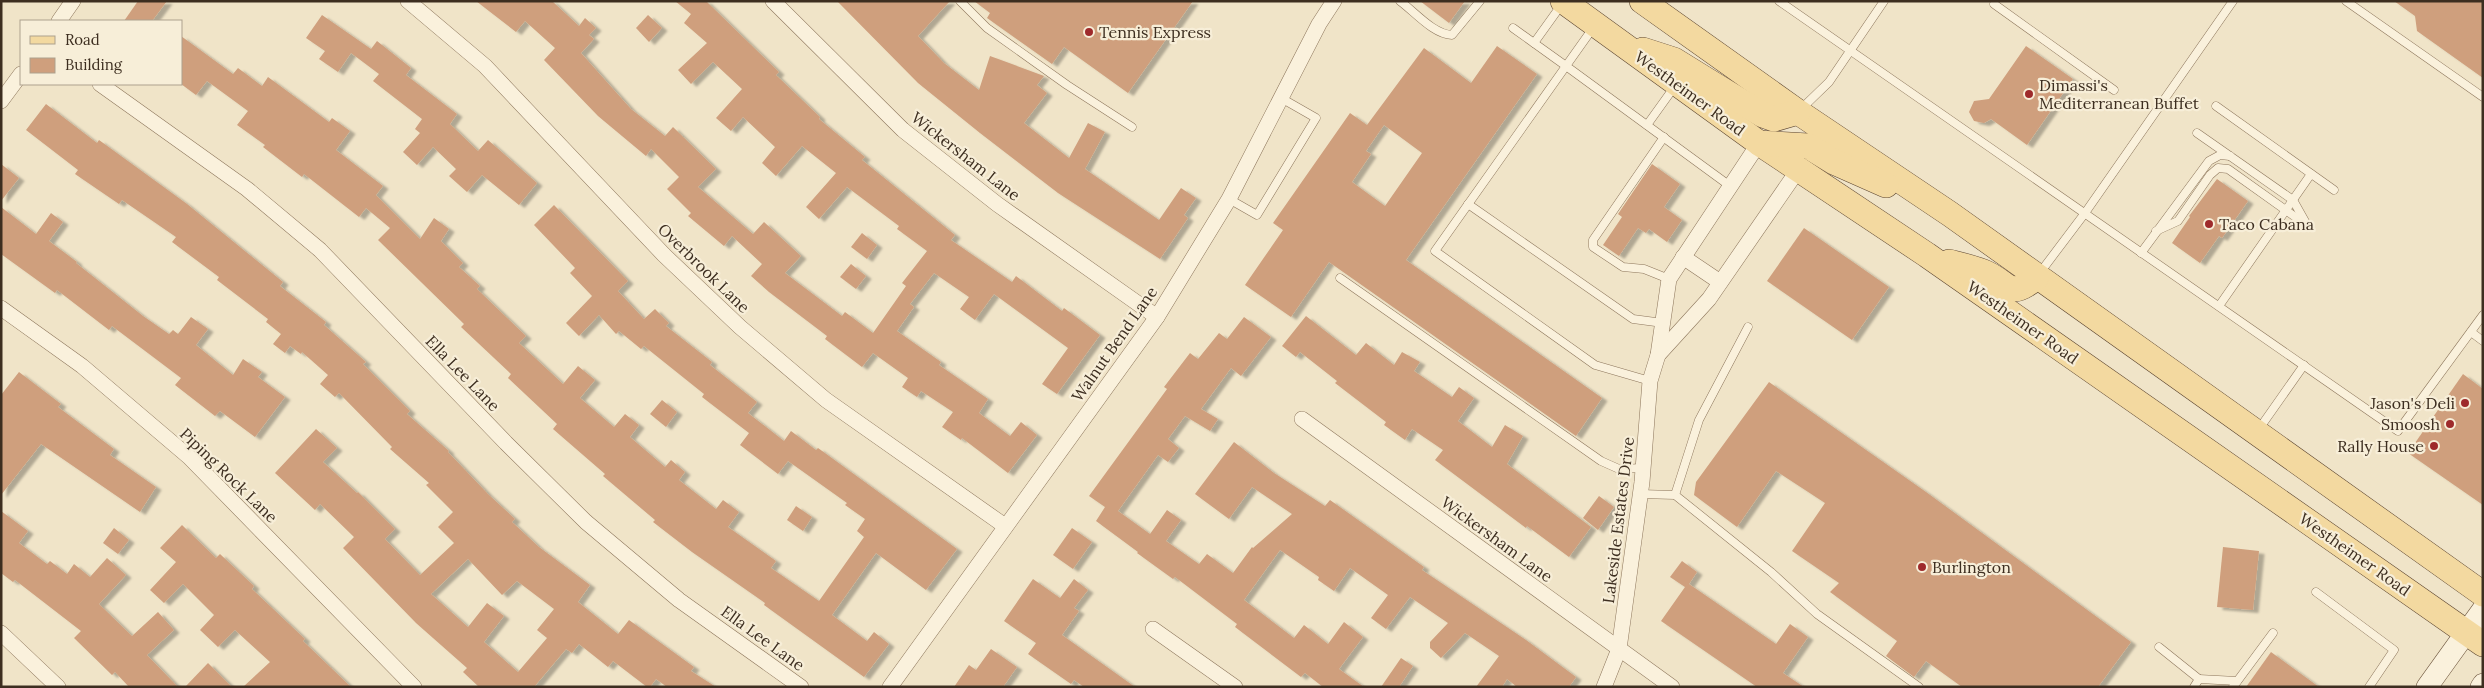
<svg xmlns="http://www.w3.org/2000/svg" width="2484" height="688" viewBox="0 0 2484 688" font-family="Lora,serif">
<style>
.building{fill:#cf9f7d;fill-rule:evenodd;filter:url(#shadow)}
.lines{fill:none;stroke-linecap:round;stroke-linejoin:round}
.lane-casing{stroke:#8d765c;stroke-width:9}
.street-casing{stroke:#8d765c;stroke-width:16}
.secondary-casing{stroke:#6f573f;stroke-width:22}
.primary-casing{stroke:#5b4430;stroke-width:26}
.lane{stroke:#faf1dc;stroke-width:8}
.street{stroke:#faf1dc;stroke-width:15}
.secondary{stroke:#faf1dc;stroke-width:21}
.primary{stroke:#f3d9a0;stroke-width:25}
.poi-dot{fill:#9e2a2b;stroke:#f7eed8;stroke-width:2}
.labels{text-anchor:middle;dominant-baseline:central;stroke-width:4.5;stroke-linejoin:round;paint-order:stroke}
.poi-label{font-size:16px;fill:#3d2e20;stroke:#f7eed8;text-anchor:start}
.street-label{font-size:16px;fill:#3d2e20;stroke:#f7eed8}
</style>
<defs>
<filter id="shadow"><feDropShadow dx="5.5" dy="3" stdDeviation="1" flood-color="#0004"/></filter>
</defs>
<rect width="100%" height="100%" fill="#f0e4c8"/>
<!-- building -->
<g class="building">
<polygon points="138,1 167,1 152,21 124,21"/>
<polygon points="476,1 552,1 579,26 585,18 596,28 589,35 594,39 581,53 631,109 665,136 673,127 716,169 698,187 753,234 764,222 801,256 785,273 842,316 845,312 873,333 906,286 902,283 927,251 897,229 899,226 847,187 819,219 806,207 836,173 802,146 776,176 762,163 775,147 743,117 731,131 716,118 742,89 713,62 691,84 678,70 707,43 684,23 691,14 675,1 706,1 779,72 776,75 820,117 819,119 865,157 862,160 955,235 951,240 1012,282 1016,276 1062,311 1064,308 1100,335 1057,394 1042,384 1068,348 994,294 975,320 960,309 969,297 934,273 910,304 914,307 897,331 941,362 939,365 988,399 979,413 1010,436 1021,422 1037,435 1008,473 962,438 961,440 942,427 953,412 921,391 917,397 902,387 908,378 873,353 862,367 825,339 827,336 769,292 751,276 762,264 732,236 724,246 688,216 691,213 667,189 679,177 651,149 646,156 598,116 544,60 555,48 525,21 516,32"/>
<polygon points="837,1 950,1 918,36 944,63 979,90 990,56 1044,76 1037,85 1047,93 1024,123 1069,158 1088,123 1105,132 1085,169 1159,220 1181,188 1196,198 1184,215 1188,218 1160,259 1058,193 980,133 918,83"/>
<polygon points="974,1 1193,1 1128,93 1064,47 1052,64 987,18 990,13"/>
<polygon points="1420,1 1465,1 1449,23"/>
<polygon points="2394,1 2483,1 2483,78 2417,31 2415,16"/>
<polygon points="322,15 371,49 377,41 411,68 406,75 457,114 450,124 478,151 488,140 537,183 519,205 482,175 467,192 449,176 456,169 433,147 417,165 403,152 420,133 415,129 422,119 373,81 379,74 351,53 338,72 319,59 325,51 306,38"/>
<polygon points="648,15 662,28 649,42 636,28"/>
<polygon points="181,36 233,74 238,68 262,86 268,77 329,122 332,118 350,131 336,150 383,186 376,195 420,239 434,218 449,229 441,241 463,263 459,267 480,286 477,289 526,336 519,343 563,384 578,366 595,380 580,398 614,427 625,414 639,425 630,437 665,467 671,460 685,472 679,480 716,509 723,500 739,512 728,527 776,561 771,568 819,601 864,537 857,531 865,519 845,505 847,503 788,461 778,474 740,445 749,433 702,397 704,394 644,346 641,349 619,331 616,334 599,315 579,336 566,323 592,296 570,273 575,268 534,225 554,205 628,281 618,291 644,319 655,309 669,323 666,326 712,362 710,365 757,402 748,413 784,441 791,431 816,450 818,448 957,549 926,590 876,553 832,615 867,641 874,632 889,644 864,677 764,605 765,603 692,552 653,522 655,520 603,476 605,474 553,429 557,424 508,378 511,374 461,327 464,324 378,240 390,228 366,208 359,217 304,174 302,177 263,147 265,145 237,125 248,111 207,81 196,95 181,84"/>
<path d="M1497,46l40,28 -131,186 196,138 -26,38 -247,-174 -38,55 -46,-32 38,-55 -10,-7 77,-110 17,12 57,-77 47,35zM1384,125l38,28 -37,53 -33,-24 19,-28 -5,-3z"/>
<polygon points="2026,46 2073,79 2027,145 1991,119 1984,123 1974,121 1969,112 1974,101 1989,99"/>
<path d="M46,104l51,39 2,-3 88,64 96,78 -3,4 46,36 -2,3 42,37 -3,2 47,47 -3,3 42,37 -1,1 40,42 27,25 -3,3 27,25 51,38 -12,17 40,32 11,-14 65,47 -3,4 25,16h-49l-11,-8 -6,8h-3l-34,-26 -5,6 -29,-23 -7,9 -6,-4 -32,38h-55l-16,-15 4,-4 -51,-45 -73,-75 11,-11 -34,-33 -5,6 -40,-37 41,-44 21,19 -14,14 34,31 1,-1 37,37 -10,10 35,36 34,-32 -16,-16 15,-15 -27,-27 3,-2 -39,-34 2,-2 -53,-54 -4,4 -15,-13 8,-9 -26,-23 -1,2 -11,-8 -5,7 -12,-9 8,-10 -15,-12 2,-3 -51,-39 2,-3 -47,-35 4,-5 -54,-37 -3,4 -44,-30 3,-4 -52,-40zM468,559l34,36 15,-14 37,28 -17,21 10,8 -29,34 -34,-30 20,-26 -17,-13 -19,24 -37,-33z"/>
<polygon points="1,164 19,178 1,201"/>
<polygon points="1652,164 1680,184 1664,207 1682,220 1667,242 1649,229 1646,233 1638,228 1619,256 1603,245 1622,217 1618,214"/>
<polygon points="2217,179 2248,201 2222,238 2219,236 2200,263 2172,243 2190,217 2189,216"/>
<polygon points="1,207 36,234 51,213 63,222 49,241 77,262 76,263 143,316 169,334 173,330 178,334 191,317 208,329 196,345 233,375 243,359 262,372 258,377 285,397 255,437 220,411 215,416 175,385 181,378 112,326 109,330 57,290 55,293 1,254"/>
<polygon points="1804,228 1889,287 1852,340 1767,281"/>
<polygon points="862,233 877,245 867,259 851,247"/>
<polygon points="851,264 866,276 856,289 840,277"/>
<polygon points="1306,316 1356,355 1366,343 1394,365 1402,352 1420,362 1414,371 1452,397 1459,387 1474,398 1458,421 1492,447 1505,425 1523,436 1507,464 1591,527 1569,557 1527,526 1526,528 1435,460 1443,450 1412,429 1405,440 1384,425 1386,422 1335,383 1337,381 1300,352 1296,357 1282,346"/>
<polygon points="1244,317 1271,337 1241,376 1231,368 1201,409 1218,419 1210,431 1185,416 1168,439 1179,448 1168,462 1158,455 1118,511 1150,534 1167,510 1181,520 1166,541 1199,564 1207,554 1233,573 1252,547 1253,548 1292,514 1252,487 1229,519 1195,494 1234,442 1274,473 1325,506 1330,500 1424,567 1422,570 1526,640 1576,677 1569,687 1517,687 1507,679 1502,687 1476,687 1499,656 1465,633 1441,658 1430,648 1430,642 1448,623 1410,597 1386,629 1371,618 1388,595 1350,568 1334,591 1318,580 1319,577 1280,550 1244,600 1294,638 1304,625 1328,644 1344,622 1363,637 1339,669 1364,687 1323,687 1305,673 1301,677 1235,627 1237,624 1175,577 1173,579 1137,553 1138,552 1096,521 1105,507 1089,496 1167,389 1164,387 1190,353 1198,359 1219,333 1227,339"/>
<polygon points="19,372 61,404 58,407 114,449 110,455 156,487 140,512 41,444 1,495 1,395"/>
<polygon points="2463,374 2483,389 2483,505 2408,453"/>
<polygon points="1769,382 1926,492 2131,642 2098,687 1962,687 1926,661 1914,677 1886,656 1897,641 1830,592 1839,583 1792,551 1825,503 1776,471 1737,527 1694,495 1696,482"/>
<polygon points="662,400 677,412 666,427 650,414"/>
<polygon points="1599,496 1614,507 1598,530 1583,518"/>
<polygon points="796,506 812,517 803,531 787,520"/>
<polygon points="1,511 28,531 19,543 47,564 50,561 67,574 74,564 90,577 107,558 126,575 99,604 132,636 158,612 174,630 147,655 178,687 129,687 115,672 112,675 74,638 81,631 15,580 13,582 1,573"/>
<polygon points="182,525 216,558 220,554 254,586 252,589 305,639 303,641 351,687 243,687 270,662 235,630 218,647 200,630 214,615 183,584 164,603 150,590 176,562 160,548"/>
<polygon points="114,528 129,540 118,554 103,543"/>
<polygon points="1072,528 1092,542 1073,569 1053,555"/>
<polygon points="2223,547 2259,551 2253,610 2217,607"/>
<polygon points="1682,561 1697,572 1689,584 1776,644 1790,624 1808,637 1783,673 1804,687 1757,687 1661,621 1685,587 1670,577"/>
<polygon points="1033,579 1060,598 1074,579 1088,590 1074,608 1079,611 1062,635 1135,687 1084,687 1074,680 1071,684 1028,654 1036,643 1004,621"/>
<polygon points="991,649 1017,667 1003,687 954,687 969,665 976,670"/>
<polygon points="2271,652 2319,687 2246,687"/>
<polygon points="1401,658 1413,666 1399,687 1381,687"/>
<polygon points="208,663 232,687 185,687"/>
</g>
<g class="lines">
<!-- lane casing -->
<g class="lane-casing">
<g id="lane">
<polyline points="960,1 987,28 1067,85 1132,127"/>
<path d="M1400,1c15,11 33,33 52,34l28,-34"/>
<polyline points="1779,1 2398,431 2483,315"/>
<polyline points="2346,1 2483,97"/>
<polyline points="1994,4 2114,90"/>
<polyline points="1513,28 1566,66 1435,251 1595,365 1650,381"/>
<polyline points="1593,28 1566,66 1730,186"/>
<polyline points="1534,43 1562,4"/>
<polyline points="2216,106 2334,190"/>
<polyline points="1800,110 1829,82 1884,1"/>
<polyline points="1647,125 1675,86"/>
<polyline points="2197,133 2293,200 2307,225"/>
<polyline points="1664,137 1593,240 1593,247 1623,267 1644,269 1669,279"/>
<polyline points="1229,199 1257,215 1316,118 1281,98"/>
<polyline points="1468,204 1633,319 1663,323"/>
<polyline points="2156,231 2178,221 2210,175 2218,168 2228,169 2308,226"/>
<polyline points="2141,253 2209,161 2220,155 2230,156"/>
<polyline points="2039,274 2085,213 2233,1"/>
<polyline points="1340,278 1601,461 1619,469 1643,468"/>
<polyline points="2219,306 2311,174"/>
<polyline points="2471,332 2483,341"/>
<polyline points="2259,429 2304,365"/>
<polyline points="1640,494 1675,495 1771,572 1817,614 1919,687"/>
<polyline points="1675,495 1699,420 1748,327"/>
<polyline points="2316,592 2394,650 2369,687"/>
<polyline points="2159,647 2199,679"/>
<polyline points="2194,687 2199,679 2237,681"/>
<polyline points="2233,687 2273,633"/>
</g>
</g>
<!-- street casing -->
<g class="street-casing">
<g id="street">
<polyline points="408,1 485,66 664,255 740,327 826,400 1005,526"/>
<polyline points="773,1 903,130 997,204 1157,317"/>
<polyline points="59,21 73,1"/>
<polyline points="100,84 247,189 320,250 506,443 586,522 679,600 801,687"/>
<polyline points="1,101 21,74"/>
<polyline points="1683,257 1720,282"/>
<polyline points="1,308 82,366 189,457 414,687"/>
<polyline points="1658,355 1709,299 1798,170"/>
<polyline points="1302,419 1672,687"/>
<polyline points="1153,629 1235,687"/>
<polyline points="1,633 58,687"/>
<polyline points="890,687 1157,317 1229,199 1319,24 1334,1"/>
<polyline points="1604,687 1619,649 1642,482 1650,381 1658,355 1669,279 1759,143"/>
</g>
</g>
<!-- secondary casing -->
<g class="secondary-casing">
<g id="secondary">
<polyline points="2427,687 2483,609"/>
<polyline points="2481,687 2483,684"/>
</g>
</g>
<!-- primary casing -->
<g class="primary-casing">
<g id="primary">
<polyline points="1563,1 1759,143 1927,255 2483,644"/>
<polyline points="1642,1 1798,112 1950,214 2483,594"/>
<polyline points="1643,50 1674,60 1763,115 1774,119 1798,112"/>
<polyline points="1759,143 1808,146 1834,162 1886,185"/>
<path d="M1949,262c12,3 26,6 37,11 25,12 23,26 50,5"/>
</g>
</g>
<!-- lane -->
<use href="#lane" class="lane"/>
<!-- street -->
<use href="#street" class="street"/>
<!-- secondary -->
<use href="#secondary" class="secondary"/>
<!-- primary -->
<use href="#primary" class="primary"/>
</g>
<!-- markers -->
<g class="poi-dot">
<circle cx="1089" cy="32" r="5"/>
<circle cx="2029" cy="94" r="5"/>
<circle cx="2209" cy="224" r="5"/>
<circle cx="2465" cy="403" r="5"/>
<circle cx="2450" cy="424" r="5"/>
<circle cx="2434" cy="446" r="5"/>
<circle cx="1922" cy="567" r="5"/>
</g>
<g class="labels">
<!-- poi labels -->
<g class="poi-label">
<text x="1099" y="32">Tennis Express</text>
<text x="2039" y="85">Dimassi's<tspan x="2039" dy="18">Mediterranean Buffet</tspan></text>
<text x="2219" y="224">Taco Cabana</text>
<text x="2455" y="403" text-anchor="end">Jason's Deli</text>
<text x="2440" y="424" text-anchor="end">Smoosh</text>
<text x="2424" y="446" text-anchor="end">Rally House</text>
<text x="1932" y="567">Burlington</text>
</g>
<!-- street labels -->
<g class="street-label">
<text transform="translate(1690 93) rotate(36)">Westheimer Road</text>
<text transform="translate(966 156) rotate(38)">Wickersham Lane</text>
<text transform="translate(704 268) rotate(44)">Overbrook Lane</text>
<text transform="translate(2023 322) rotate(35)">Westheimer Road</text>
<text transform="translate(1114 344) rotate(-55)">Walnut Bend Lane</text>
<text transform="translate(463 373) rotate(46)">Ella Lee Lane</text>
<text transform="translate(229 475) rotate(44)">Piping Rock Lane</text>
<text transform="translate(1618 520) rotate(-83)">Lakeside Estates Drive</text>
<text transform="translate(1497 539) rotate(36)">Wickersham Lane</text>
<text transform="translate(2355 554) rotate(35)">Westheimer Road</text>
<text transform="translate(763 638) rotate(36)">Ella Lee Lane</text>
</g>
</g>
<!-- border -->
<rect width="2484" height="688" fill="none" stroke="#3d2e20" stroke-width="5"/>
<!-- legend -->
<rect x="20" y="20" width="162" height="65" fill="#f7eed8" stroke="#ada18e"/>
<rect x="30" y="36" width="25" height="8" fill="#f3d9a0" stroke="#ada18e"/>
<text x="65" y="45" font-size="15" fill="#3d2e20">Road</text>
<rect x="30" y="58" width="25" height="15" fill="#cf9f7d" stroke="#ada18e"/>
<text x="65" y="70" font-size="15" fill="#3d2e20">Building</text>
</svg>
